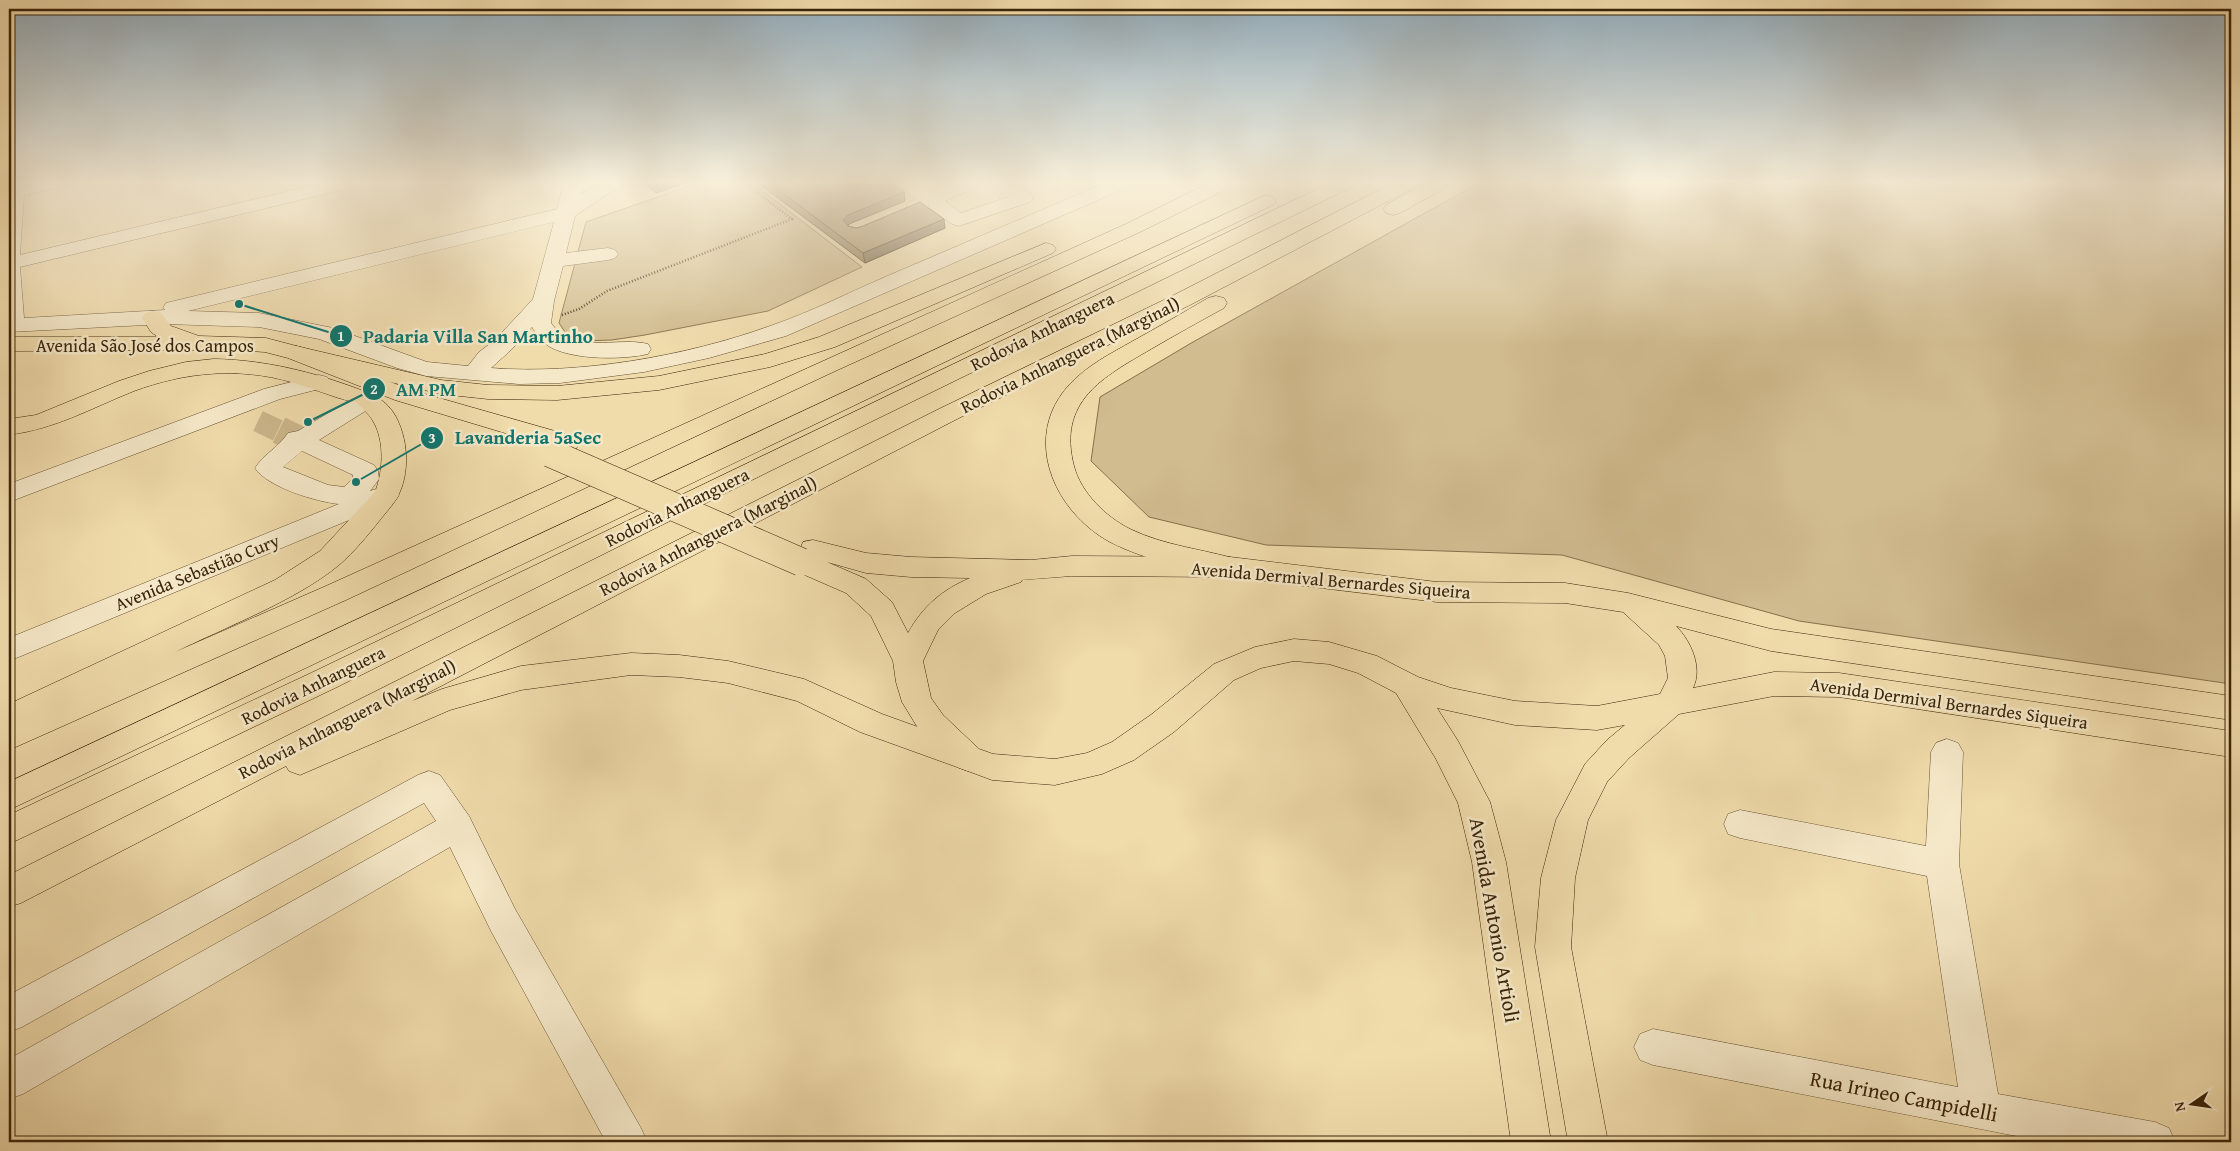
<svg xmlns="http://www.w3.org/2000/svg" width="2240" height="1151" viewBox="0 0 2240 1151" font-family="'Gentium Book Plus',serif">
<style>
.green{fill:#d1bc8f;stroke:#86704c}
.lines{fill:none;stroke-linecap:round;stroke-linejoin:round}
.minor-tunnel-far1{stroke:#ccb68b;stroke-width:22;stroke-dasharray:22 11;stroke-linecap:butt}
.minor-tunnel{stroke:#ccb68b;stroke-width:28;stroke-dasharray:28 14;stroke-linecap:butt}
.minor-casing{stroke:#685232;stroke-width:1}
.major-casing{stroke:#3a2409;stroke-width:1}
.highway-casing{stroke:#3a2409;stroke-width:1}
.path{stroke:#3a2409;stroke-width:2.5;stroke-dasharray:1 2;stroke-linecap:butt}
.minor{fill:#f5e8c8;fill-rule:evenodd}
.major{fill:#f0dbab;fill-rule:evenodd}
.highway{fill:#f0dbab;fill-rule:evenodd}
.major-bridge-casing{stroke:#3a2409;stroke-width:29;stroke-linecap:butt}
.major-bridge{stroke:#f0dbab;stroke-width:28}
.wall{fill:#847150;stroke:#3a2409}
.shaded-wall{fill:#6b5c41;stroke:#3a2409}
.building{fill:#99835d;stroke:#3a2409}
.labels{text-anchor:middle;dominant-baseline:central;stroke-width:5;stroke-linejoin:round;paint-order:stroke}
.street-label{font-size:18px;fill:#3a2409;stroke:#f5e8c8}
.near-street-label{font-size:21px;fill:#3a2409;stroke:#f5e8c8}
.leader{fill:none;stroke:#0f766e;stroke-width:2}
.callout-dot{fill:#0f766e;stroke:#f5e8c8;stroke-width:2}
.mark-label{font-size:15px;text-anchor:middle;font-weight:bold;fill:#fff}
.callout-label{font-size:19px;text-anchor:middle;font-weight:bold;fill:#0f766e;stroke:#f5e8c8;stroke-width:5;stroke-linejoin:round;paint-order:stroke}
</style>
<rect width="100%" height="100%" fill="#f0dbab"/>
<filter id="stains"><feTurbulence type="fractalNoise" baseFrequency=".004" numOctaves="4"/><feColorMatrix values="0 0 0 0 .2 0 0 0 0 .09 0 0 0 0 .02 0 0 0 .5 -.17"/></filter>
<radialGradient id="worn" r=".72"><stop offset=".6" stop-color="#630" stop-opacity="0"/><stop offset="1" stop-color="#630" stop-opacity=".3"/></radialGradient>
<!-- green -->
<g class="green">
<polygon points="698,183 752,183 862,267 768,311 645,335 612,340 583,341 567,335 559,323 586,222"/>
<polygon points="1479,183 2231,183 2231,684 1799,621 1562,555 1266,545 1149,517 1091,461 1100,397 1193,342"/>
</g>
<g class="lines">
<!-- minor-tunnel-far1 -->
<polyline class="minor-tunnel-far1" points="258,421 281,432"/>
<!-- minor-tunnel -->
<polyline class="minor-tunnel" points="279,430 297,439"/>
<!-- minor casing -->
<g class="minor-casing">
<g id="minor">
<path d="M9,183h54l-3,4 -36,8 -4,60 303,-72h34l-3,4 -334,80 4,51 141,-8 -2,-2 3,-5 391,-94 7,-26h20l-3,11 19,-11h28l-3,4 -16,6 -34,23 -9,37 42,-5 7,2 3,4 -3,4 -7,2 -45,6 -9,35 -3,22c23,33 65,13 97,21l3,5 -3,5c-26,6 -74,6 -98,-7 -8,-5 -13,-12 -18,-20l-21,23 -20,18c87,7 196,-12 279,-42 44,-15 86,-37 129,-55 69,-29 137,-59 206,-88h26l-3,4 -342,149 -77,22 -65,14 -84,11 -41,1 -93,-8 -29,-8 -78,-29 -60,-12 -94,-3 -156,8zM554,222l-21,77 -38,41 -16,12 -11,14 -41,-4 -94,-34 -74,-15 -71,-2z"/>
<path d="M896,183h23l13,9 22,-9h26l-3,4 -32,14 16,12 47,-16 -19,-14c17,0 33,0 44,15l-3,4 -71,24 -7,-2 -23,-16 -13,4 -7,-2 -3,-4 3,-4 7,-3z"/>
<polygon points="319,375 327,377 331,382 327,387 280,399 9,502 9,484 264,389"/>
<path d="M367,393l8,2 4,5 -4,5 -56,35 55,25 4,6 1,8 -9,12 16,-5 9,3 4,6 -4,6 -386,160v-23l330,-134c-22,-2 -72,-17 -84,-36 9,-14 25,-22 33,-35l10,-2 61,-36zM302,451l51,24v3l-9,9 -16,-2 -45,-18z"/>
<polygon points="1947,739 1958,743 1963,752 1959,864 1998,1094 2155,1122 2169,1128 2175,1142 2047,1142 1653,1065 1640,1060 1634,1047 1640,1034 1653,1029 1958,1087 1927,876 1740,838 1728,834 1724,824 1728,814 1740,810 1926,846 1931,752 1936,743"/>
<polygon points="429,771 440,775 469,816 515,909 641,1128 647,1142 606,1142 491,931 450,847 23,1094 9,1099 9,1059 436,821 424,803 22,1027 9,1032 9,995 418,775"/>
</g>
</g>
<!-- major casing -->
<g class="major-casing">
<g id="major">
<polygon points="153,311 161,313 171,326 199,336 266,338 304,348 411,390 576,437 579,443 576,449 567,451 558,449 395,400 288,358 265,352 233,350 9,351 9,337 158,337 151,332 142,318 145,313"/>
<path d="M214,359c52,1 99,13 147,31l4,5 -4,5 -8,2c-21,-5 -41,-14 -62,-20 -52,-15 -106,-10 -157,9 -45,18 -76,37 -125,44v-16l27,-4 83,-34 30,-10 37,-9z"/>
<path d="M813,540l53,13 45,4 120,3 41,-4 158,1 207,25 128,1 63,10 143,36 460,67v24l-460,-69 -95,-25c15,15 27,42 17,62l81,-16 65,1 392,58v26l-392,-60 -65,-1 -95,18 -50,44 -22,24 -19,38 -13,58 -4,69 37,195h-40l-33,-195 6,-69 15,-58 29,-56 22,-24 18,-15 -28,5 -82,-5 -78,-17 21,33 32,61 16,60 45,280h-40l-39,-280 -14,-59 -22,-44 -40,-66 -38,-20 -29,-9 -35,-3 -33,7 -27,12 -60,52 -40,28 -32,14 -47,11 -63,-5 -35,-13 -36,-34 -19,-31 -6,-20 -3,-21 -22,-45 -25,-23 -55,-24 -4,-7 4,-7 11,-3 -2,-3 3,-7zM827,562l39,11 45,4 59,1c-28,12 -47,28 -62,55l-16,-31 -26,-23zM1072,576l158,1 207,25 128,1 58,9 36,33 6,11 3,22 -8,16 -63,12 -82,-5 -64,-13 -33,-11 -41,-21 -48,-14 -35,-3 -39,8 -41,17 -62,50 -40,28 -25,11 -32,6 -62,-5 -14,-5 -36,-34 -12,-17 -8,-37 15,-31 17,-17 31,-19 35,-12 1,-2z"/>
</g>
</g>
<!-- highway casing -->
<g class="highway-casing">
<g id="highway">
<path d="M1209,183h25l-3,4 -91,45 -309,141 -485,227 -337,150v-46l266,-124 45,-29 55,-59c8,-20 10,-51 -2,-71 -4,-8 -13,-13 -18,-21l4,-5c15,-4 31,9 38,24 11,22 13,54 1,77 -4,8 -12,16 -18,24 -12,15 -26,32 -41,45 -42,35 -113,62 -164,87l151,-66 800,-362z"/>
<polygon points="1330,183 1355,183 1352,187 768,472 333,689 9,844 9,815 311,673"/>
<polygon points="1393,183 1418,183 1415,187 1190,305 959,418 412,701 442,689 521,666 631,653 679,655 728,661 804,679 882,714 979,749 984,758 979,767 968,771 860,732 797,701 728,683 679,677 631,675 521,690 450,710 300,775 289,771 286,766 21,903 9,907 9,875 941,408 1174,295"/>
<polygon points="1426,183 1450,183 1447,187 1400,213 1393,215 1386,213 1383,209 1386,205"/>
<polygon points="1266,195 1273,197 1276,201 1273,205 9,810 9,782"/>
<polygon points="1046,243 1053,245 1056,249 1053,253 835,347 770,367 659,390 557,400 488,399 441,394 288,358 285,353 288,348 296,346 441,380 488,385 557,386 659,376 765,354 819,337"/>
<path d="M1216,296l8,2 3,5 -3,5c-24,13 -49,27 -73,41 -48,28 -94,52 -77,117 7,27 32,51 56,63 35,17 73,20 110,31l4,7 -4,7 -10,3c-40,-9 -84,-16 -120,-35 -57,-31 -89,-106 -40,-158 18,-19 40,-30 63,-43 25,-14 50,-28 75,-43z"/>
</g>
</g>
<!-- path -->
<polyline class="path" points="562,315 579,309 607,291 792,219 745,183"/>
<!-- minor -->
<use href="#minor" class="minor"/>
<!-- major -->
<use href="#major" class="major"/>
<!-- highway -->
<use href="#highway" class="highway"/>
<!-- major-bridge casing -->
<g class="major-bridge-casing">
<polyline id="major-bridge" points="550,453 801,562"/>
</g>
<!-- major-bridge -->
<use href="#major-bridge" class="major-bridge"/>
</g>
<!-- wall -->
<g class="wall">
<polygon points="644,183 684,183 656,193"/>
<polygon points="758,183 891,183 904,192 905,201 849,224 848,226 856,228 945,228 865,263"/>
</g>
<!-- shaded-wall -->
<g class="shaded-wall">
<polygon points="659,183 684,183 656,193 654,185"/>
<polygon points="904,192 905,201 849,224 845,230 843,220 848,215"/>
<polygon points="944,219 945,228 865,263 863,253"/>
</g>
<!-- building -->
<polygon class="building" points="769,183 891,183 904,192 848,215 843,220 848,226 856,228 863,226 920,202 944,219 863,253"/>
<!-- sky -->
<linearGradient id="sky" x2="0" y2="1"><stop stop-color="#92abba"/><stop offset="0.53" stop-color="#f8efd9"/><stop offset="1" stop-color="#f8efd9" stop-opacity="0"/></linearGradient>
<rect width="2240" height="344" fill="url(#sky)"/>
<g class="labels">
<!-- street labels -->
<g class="street-label">
<text transform="translate(1042 331) rotate(-26)">Rodovia Anhanguera</text>
<text x="145" y="345">Avenida São José dos Campos</text>
<text transform="translate(1070 355) rotate(-26)">Rodovia Anhanguera (Marginal)</text>
<text transform="translate(677 507) rotate(-26)">Rodovia Anhanguera</text>
<text transform="translate(708 536) rotate(-27)">Rodovia Anhanguera (Marginal)</text>
<text transform="translate(197 572) rotate(-22)">Avenida Sebastião Cury</text>
<text transform="translate(1331 580) rotate(5)">Avenida Dermival Bernardes Siqueira</text>
<text transform="translate(313 685) rotate(-26)">Rodovia Anhanguera</text>
<text transform="translate(1949 703) rotate(8)">Avenida Dermival Bernardes Siqueira</text>
<text transform="translate(347 719) rotate(-27)">Rodovia Anhanguera (Marginal)</text>
</g>
<!-- near-street labels -->
<g class="near-street-label">
<text transform="translate(1495 920) rotate(80)">Avenida Antonio Artioli</text>
<text transform="translate(1904 1096) rotate(11)">Rua Irineo Campidelli</text>
</g>
</g>
<!-- callouts -->
<path class="leader" d="M239 304L341 336M308 422L374 389M356 482L432 438"/>
<g class="callout-dot">
<circle cx="239" cy="304" r="5"/>
<circle cx="308" cy="422" r="5"/>
<circle cx="356" cy="482" r="5"/>
<circle cx="341" cy="336" r="12"/>
<circle cx="374" cy="389" r="12"/>
<circle cx="432" cy="438" r="12"/>
</g>
<g class="mark-label">
<text x="341" y="341">1</text>
<text x="374" y="394">2</text>
<text x="432" y="443">3</text>
</g>
<g class="callout-label">
<text x="478" y="343">Padaria Villa San Martinho</text>
<text x="426" y="396">AM PM</text>
<text x="528" y="444">Lavanderia 5aSec</text>
</g>
<!-- margin -->
<rect width="2240" height="1151" fill="none" stroke="#f0dbab" stroke-width="30"/>
<rect x="10" y="10" width="2220" height="1131" fill="none" stroke="#3a2409" stroke-width="2.5"/>
<rect x="15" y="15" width="2210" height="1121" fill="none" stroke="#3a2409"/>
<!-- north arrow -->
<g transform="translate(2192 1104) rotate(257)" stroke="#f5e8c8" stroke-width="4" paint-order="stroke">
<path d="M0-4L9 19L0 12L-9 19Z" fill="#3a2409"/>
<text y="-8" font-size="14" font-weight="bold" text-anchor="middle" fill="#3a2409">N</text>
</g>
<rect width="100%" height="100%" filter="url(#stains)"/>
<rect width="100%" height="100%" fill="url(#worn)"/>
</svg>
